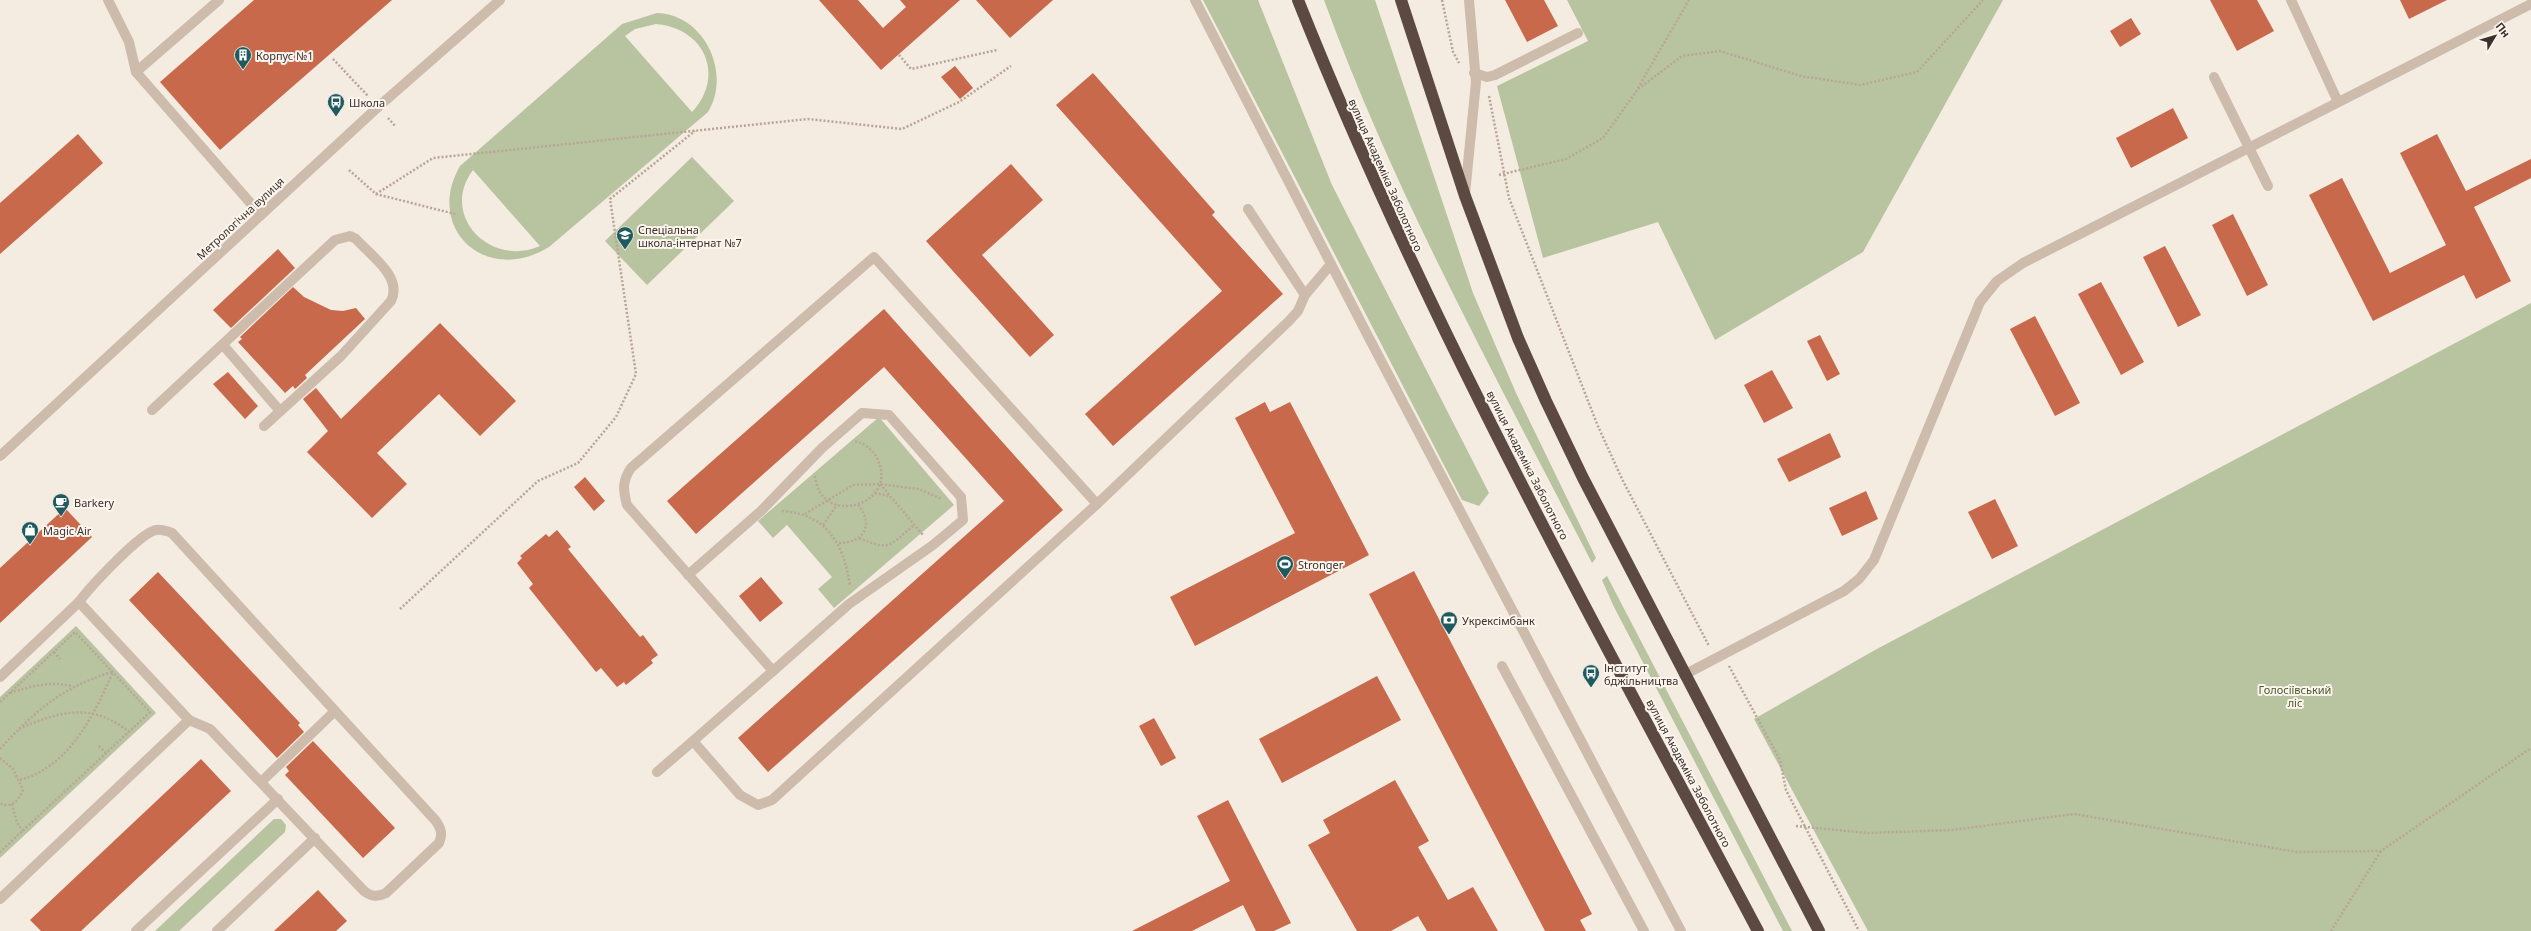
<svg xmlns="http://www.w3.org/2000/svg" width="2531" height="931" viewBox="0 0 2531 931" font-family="'Noto Sans',sans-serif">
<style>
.green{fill:#b8c4a0;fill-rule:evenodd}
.building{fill:#c8694b}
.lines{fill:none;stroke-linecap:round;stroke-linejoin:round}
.path{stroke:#b9a596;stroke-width:2.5;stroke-dasharray:2 2;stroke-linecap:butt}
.minor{stroke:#cdbbac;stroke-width:10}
.highway{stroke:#5c4a42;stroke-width:12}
.labels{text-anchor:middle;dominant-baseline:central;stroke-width:4;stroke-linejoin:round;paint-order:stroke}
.poi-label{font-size:11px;fill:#3b302b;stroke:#fbf5ee;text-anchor:start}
.street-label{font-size:11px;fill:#3b302b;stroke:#fbf5ee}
.park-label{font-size:11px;fill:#4a5a2e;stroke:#fbf5ee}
</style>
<rect width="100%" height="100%" fill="#f4ebe1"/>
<!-- green -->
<g class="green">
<polygon points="1203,0 1258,0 1332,185 1489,493 1479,506 1462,500"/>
<path d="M1324,0h51l98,293 43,100 80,165 -4,5c-95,-184 -197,-368 -268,-563z"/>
<polygon points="1567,0 2003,0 1863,252 1715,340 1658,222 1543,258 1497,86 1588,41"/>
<path d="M657,13c47,1 75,60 51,99l-159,135c-63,39 -125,-19 -89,-81l162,-142zM656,24c48,4 70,51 36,88l-67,-76 10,-7zM473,170l67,76c-50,22 -101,-31 -67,-76z"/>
<polygon points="692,157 734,201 647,285 605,241"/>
<polygon points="2531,303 2531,931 1868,931 1754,719 1875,650"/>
<polygon points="879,417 954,505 834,608 818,589 832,577 787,525 773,538 758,521"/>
<polygon points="1607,576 1792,931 1783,931 1613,605 1602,580"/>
<polygon points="76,626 156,713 0,858 0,697"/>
<polygon points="274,819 281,819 286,825 285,832 179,931 155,931"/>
</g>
<!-- building -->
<g class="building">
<polygon points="254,0 392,0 220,150 160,82"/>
<polygon points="819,0 858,0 883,28 906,7 900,0 960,0 881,70"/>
<polygon points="976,0 1053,0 1010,38"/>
<polygon points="1505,0 1544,0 1558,26 1527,42"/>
<polygon points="2210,0 2257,0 2274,31 2237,51"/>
<polygon points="2400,0 2447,0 2409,19"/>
<polygon points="2131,18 2141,34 2120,47 2110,31"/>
<polygon points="955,66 973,88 960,99 941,77"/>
<polygon points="1093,73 1215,212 1212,215 1283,294 1113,446 1085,414 1222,291 1056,105"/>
<polygon points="2173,108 2188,138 2131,168 2116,138"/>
<polygon points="78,134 103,163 0,254 0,203"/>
<polygon points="2437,134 2466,191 2531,159 2531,178 2474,207 2511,281 2476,299 2464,275 2373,321 2309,195 2342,178 2390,273 2446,245 2400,153"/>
<polygon points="1011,164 1043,200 982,255 1054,335 1030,357 926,241"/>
<polygon points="2233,214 2268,285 2247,296 2212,225"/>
<polygon points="2165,246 2201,315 2178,327 2143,257"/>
<polygon points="278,249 295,268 231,328 213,310"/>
<polygon points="2101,282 2144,362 2121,375 2078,294"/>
<polygon points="293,287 304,297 331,310 343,311 356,308 365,319 305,375 307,378 295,389 293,386 285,393 238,342 242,339 240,337"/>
<polygon points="884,309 1063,510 768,772 738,738 1004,501 884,367 696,534 667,501"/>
<polygon points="2035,316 2080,403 2055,416 2010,329"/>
<polygon points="440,323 516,401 480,436 439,394 377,453 407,484 372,518 307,452 328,431 303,399 316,388 341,419"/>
<polygon points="1820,335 1840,374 1827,381 1807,341"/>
<polygon points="1772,370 1793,408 1764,423 1744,385"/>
<polygon points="228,372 258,406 245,419 213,384"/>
<polygon points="1265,402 1270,412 1290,402 1369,555 1195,646 1170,597 1295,533 1235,418"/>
<polygon points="1830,433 1841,457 1789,482 1777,459"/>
<polygon points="585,477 605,501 594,511 574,487"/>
<polygon points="1866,491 1878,519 1842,536 1829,508"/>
<polygon points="1995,499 2018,546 1992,559 1968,512"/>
<polygon points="65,508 92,537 0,623 0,568"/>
<polygon points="557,530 571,547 568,549 640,637 643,635 658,655 651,660 653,663 626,685 624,682 617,687 601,668 596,672 529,588 533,584 517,563 522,558 520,556 546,534 549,537"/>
<polygon points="1414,571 1592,914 1580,920 1586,931 1545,931 1369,594"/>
<polygon points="158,572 300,723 298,725 304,732 277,758 129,600"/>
<polygon points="761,577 783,603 760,622 739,596"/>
<polygon points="1377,676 1401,720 1282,783 1259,739"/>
<polygon points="1154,718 1176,758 1161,766 1139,726"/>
<polygon points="313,741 395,828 363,858 285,775 289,771 286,767"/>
<polygon points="201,759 231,791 81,931 41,931 30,920"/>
<polygon points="1395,780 1429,841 1418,847 1448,900 1473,887 1498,931 1427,931 1418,916 1391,931 1357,931 1308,845 1330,833 1323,820"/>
<polygon points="1228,800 1291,923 1274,931 1256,931 1243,905 1192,931 1132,931 1230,881 1197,816"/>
<polygon points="318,890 347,921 336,931 274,931"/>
</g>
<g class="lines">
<!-- path -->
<g class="path">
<polyline points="1442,0 1453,52 1459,63"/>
<polyline points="899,55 911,69 997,50"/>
<polyline points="333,59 368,96"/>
<polyline points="1638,88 1689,0"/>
<polyline points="1489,96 1509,198 1597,424 1622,479 1709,646"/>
<polyline points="388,118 396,127"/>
<polyline points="349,170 376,194 455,214"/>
<polyline points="1499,175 1566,159 1603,138 1638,89 1682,56 1720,51 1801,76 1860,85 1917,72 1983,0"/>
<polyline points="376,194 433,158 808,119 902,129 959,102 1011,66"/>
<path d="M815,476c5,53 86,29 62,-18 -5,-9 -14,-16 -24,-17"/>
<polyline points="880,484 923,535"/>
<polyline points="875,493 888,496"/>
<path d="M782,511c45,3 62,33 68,75"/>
<polyline points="805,514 853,485 879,484 919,489 942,499"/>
<polyline points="823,525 837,505"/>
<path d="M859,538c31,14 31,7 55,-13"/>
<path d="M839,543c24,0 36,-17 19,-38"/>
<polyline points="400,609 538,481 578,463 616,417 636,374 610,199 695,131"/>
<polyline points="54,652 60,659"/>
<polyline points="1729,666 1780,760 1786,790 1859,931"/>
<path d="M10,693c22,-7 40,-12 62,-7"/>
<polyline points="0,702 75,632 150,712 0,852"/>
<path d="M19,729c40,-18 73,-27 110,3"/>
<polyline points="99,746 106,753"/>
<path d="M0,749c35,-38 62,-62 112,-77"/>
<path d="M0,758l13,11 10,21c-4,10 -12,19 -23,13"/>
<path d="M20,780c49,-13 74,-65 93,-108"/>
<polyline points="12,804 17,823 23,831"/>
<polyline points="1796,826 1868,833 1952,830 2074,814 2297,852 2381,851 2531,748"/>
<polyline points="2331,931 2381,851"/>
</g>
<!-- minor -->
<g class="minor">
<polyline points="108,0 129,42 136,72 261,215"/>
<polyline points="1195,0 1368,336 1681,931"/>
<polyline points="2291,0 2338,102"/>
<polyline points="136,72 219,0"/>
<polyline points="1474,73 1487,77 1495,75 1578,33"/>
<polyline points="2214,77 2268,186"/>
<polyline points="1465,194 1476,82 1469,0"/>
<polyline points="1248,209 1305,295"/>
<path d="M874,257l223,247 -325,296 -14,5 -18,-10 -47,-54 80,-70 -146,-166c-4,-15 -5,-24 4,-37z"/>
<polyline points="223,345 280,411"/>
<path d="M152,410l183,-170 15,-4 6,3c15,17 47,38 35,62l-50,55 -77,70"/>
<polyline points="0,456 378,107 500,0"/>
<polyline points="1097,504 1289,321 1298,311 1305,295 1331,264"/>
<polyline points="688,575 761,511 822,448 862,413 889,415 961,497 963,520 933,545 849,604 773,671"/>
<path d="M79,602c11,-15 61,-69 77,-72 6,-1 11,1 16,3l163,178 -74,71"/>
<polyline points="1502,666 1644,931"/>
<polyline points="1684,675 1844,591 1859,579 1874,560 1980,302 1997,281 2023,263 2531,4"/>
<polyline points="0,677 79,602 189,720 0,899"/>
<path d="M189,720l21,9 154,162c8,6 13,6 22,2l53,-50c4,-9 2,-14 -3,-22l-101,-110"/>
<polyline points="657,772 693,741"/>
<polyline points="136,931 278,799"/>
<polyline points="217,931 315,838"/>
</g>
<!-- highway -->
<g class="highway">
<path d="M1298,0c128,322 298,626 460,931"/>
<polyline points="1401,0 1465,196 1518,338 1546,401 1583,478 1819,931"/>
</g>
</g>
<!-- icons -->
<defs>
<g id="building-pin" transform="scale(0.9)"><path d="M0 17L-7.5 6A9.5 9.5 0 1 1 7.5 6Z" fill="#1f5a5e" stroke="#fbf5ee"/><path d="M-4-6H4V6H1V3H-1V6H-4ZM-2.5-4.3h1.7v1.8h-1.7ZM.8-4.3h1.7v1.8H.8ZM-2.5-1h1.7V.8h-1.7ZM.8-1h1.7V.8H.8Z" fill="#fff"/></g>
<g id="bus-pin" transform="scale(0.9)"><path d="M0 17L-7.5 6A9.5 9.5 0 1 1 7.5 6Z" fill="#1f5a5e" stroke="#fbf5ee"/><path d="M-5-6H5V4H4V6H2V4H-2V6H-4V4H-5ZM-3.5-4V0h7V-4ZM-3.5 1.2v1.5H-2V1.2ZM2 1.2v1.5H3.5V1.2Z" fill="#fff"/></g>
<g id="school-pin" transform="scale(0.9)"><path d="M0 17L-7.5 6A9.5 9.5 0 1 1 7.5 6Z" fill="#1f5a5e" stroke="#fbf5ee"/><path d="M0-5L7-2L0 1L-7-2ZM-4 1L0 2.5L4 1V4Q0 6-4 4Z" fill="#fff"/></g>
<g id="cafe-pin" transform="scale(0.9)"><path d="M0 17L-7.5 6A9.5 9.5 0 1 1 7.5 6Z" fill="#1f5a5e" stroke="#fbf5ee"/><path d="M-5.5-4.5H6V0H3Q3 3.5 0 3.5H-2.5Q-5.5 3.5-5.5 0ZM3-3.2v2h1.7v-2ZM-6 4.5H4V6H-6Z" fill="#fff"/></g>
<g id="shop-pin" transform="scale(0.9)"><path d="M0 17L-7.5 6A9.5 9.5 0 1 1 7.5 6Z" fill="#1f5a5e" stroke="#fbf5ee"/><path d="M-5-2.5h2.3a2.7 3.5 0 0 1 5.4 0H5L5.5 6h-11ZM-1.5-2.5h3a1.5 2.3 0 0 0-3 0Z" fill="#fff"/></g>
<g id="stadium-pin" transform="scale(0.9)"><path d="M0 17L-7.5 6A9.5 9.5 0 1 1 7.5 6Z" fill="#1f5a5e" stroke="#fbf5ee"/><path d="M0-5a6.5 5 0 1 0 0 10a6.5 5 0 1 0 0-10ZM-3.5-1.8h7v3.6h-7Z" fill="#fff"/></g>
<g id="bank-pin" transform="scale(0.9)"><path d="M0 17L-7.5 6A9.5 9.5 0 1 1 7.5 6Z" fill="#1f5a5e" stroke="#fbf5ee"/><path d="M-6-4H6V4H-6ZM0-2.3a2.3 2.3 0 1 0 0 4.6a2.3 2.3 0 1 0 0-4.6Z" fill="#fff"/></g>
</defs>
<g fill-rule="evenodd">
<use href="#building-pin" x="243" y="55"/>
<use href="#bus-pin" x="336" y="102"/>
<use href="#school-pin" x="625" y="235"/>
<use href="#cafe-pin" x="61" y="502"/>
<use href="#shop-pin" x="30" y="530"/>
<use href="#stadium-pin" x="1285" y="564"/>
<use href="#bank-pin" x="1449" y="620"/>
<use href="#bus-pin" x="1591" y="673"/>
</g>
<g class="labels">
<!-- poi labels -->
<g class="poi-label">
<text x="256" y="55">Корпус №1</text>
<text x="349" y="102">Школа</text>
<text x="638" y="229">Спеціальна<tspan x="638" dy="13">школа-інтернат №7</tspan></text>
<text x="74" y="502">Barkery</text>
<text x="43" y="530">Magic Air</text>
<text x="1298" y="564">Stronger</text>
<text x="1462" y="620">Укрексімбанк</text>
<text x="1604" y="667">Інститут<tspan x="1604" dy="13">бджільництва</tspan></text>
</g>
<!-- street labels -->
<g class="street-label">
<text transform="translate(1386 175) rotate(66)">вулиця Академіка Заболотного</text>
<text transform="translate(240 218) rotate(-43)">Метрологічна вулиця</text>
<text transform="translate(1528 465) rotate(63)">вулиця Академіка Заболотного</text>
<text transform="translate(1689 773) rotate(62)">вулиця Академіка Заболотного</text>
</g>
<!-- park labels -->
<g class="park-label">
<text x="2295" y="689">Голосіївський<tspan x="2295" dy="13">ліс</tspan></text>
</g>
</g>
<!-- north arrow -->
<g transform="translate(2495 36) rotate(52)" stroke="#fbf5ee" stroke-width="3" paint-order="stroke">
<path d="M0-3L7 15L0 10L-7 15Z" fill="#3b302b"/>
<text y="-6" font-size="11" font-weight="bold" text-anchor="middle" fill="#3b302b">Пн</text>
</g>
</svg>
